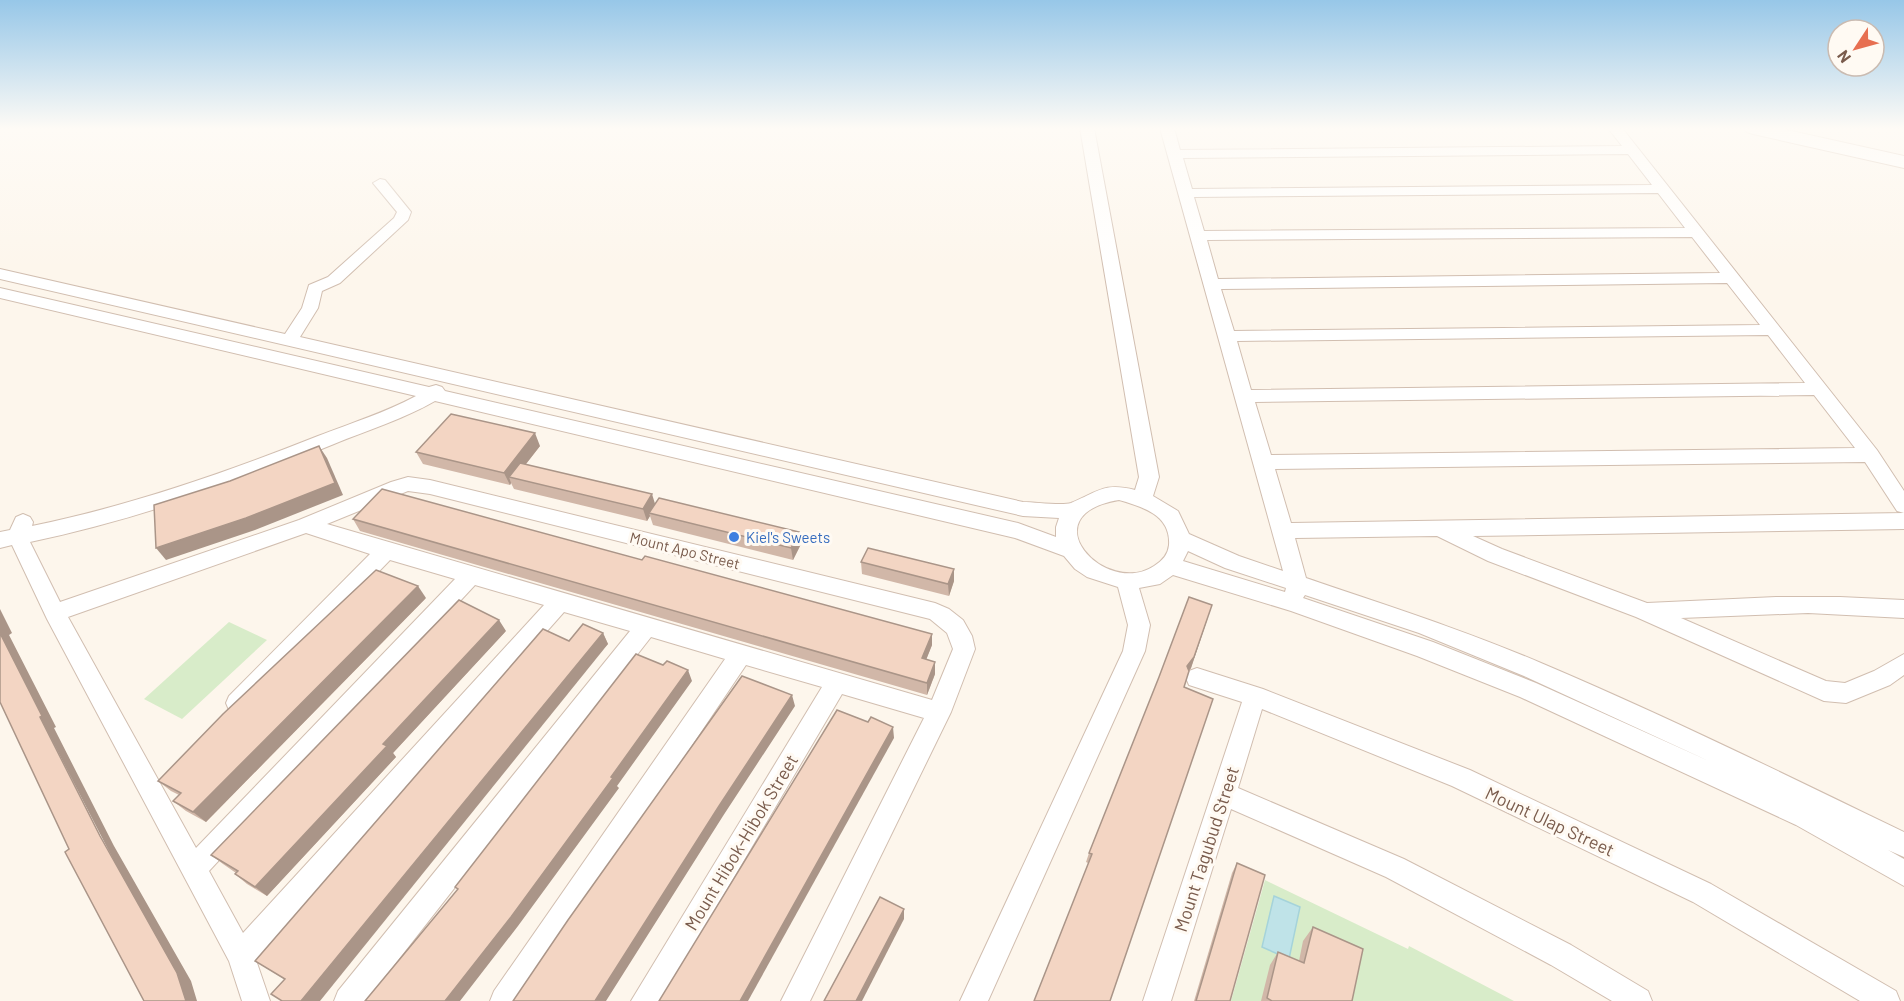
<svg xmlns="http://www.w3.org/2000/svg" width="1904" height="1001" viewBox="0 0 1904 1001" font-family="Barlow,sans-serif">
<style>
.green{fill:#d8ecc9}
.water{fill:#bfe3e8;stroke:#a5d3da;stroke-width:1.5}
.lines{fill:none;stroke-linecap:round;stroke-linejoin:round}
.street-casing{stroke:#d1beb0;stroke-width:2}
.secondary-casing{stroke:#d6c0b0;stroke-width:2}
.street{fill:#fff;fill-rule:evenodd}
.secondary{fill:#fff;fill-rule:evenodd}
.wall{fill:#d1b7a8}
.shaded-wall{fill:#aa9588}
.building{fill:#f3d5c3;stroke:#aa9588;stroke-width:1.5}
.shop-dot{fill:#3f7fe0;stroke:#fffaf3;stroke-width:2}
.labels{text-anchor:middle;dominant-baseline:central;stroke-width:6;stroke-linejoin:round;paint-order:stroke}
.shop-label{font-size:15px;fill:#366cbe;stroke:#fffaf3;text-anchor:start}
.street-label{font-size:15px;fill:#7a5c4d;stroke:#fffaf3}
.near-street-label{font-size:18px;fill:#7a5c4d;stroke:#fffaf3}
</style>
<rect width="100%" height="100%" fill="#fdf6ec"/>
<!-- green -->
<g class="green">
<polygon points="229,622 267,640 182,719 144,699"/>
<polygon points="1265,880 1408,949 1409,946 1514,1001 1231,1001"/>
</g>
<!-- water -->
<polygon class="water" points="1274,896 1300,907 1289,959 1262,947"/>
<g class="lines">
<!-- street casing -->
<g class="street-casing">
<g id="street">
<path d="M1080,128h14l65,349 -6,19 25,15 11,23 50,22 44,15 -123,-443h14l6,22 442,-4 -14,-18h14l255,322 27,41v22l-7,-2 -32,-49 -590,7 16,54 613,-10v16l-431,7 29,13 145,54 129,-6h64l64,3v18l-96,-5 -127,5 145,63 19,2 29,-12 30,-17v21l-14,10 -44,18 -22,-2 -188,-84 -148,-56 -51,-25 -142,2 11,40c79,27 158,52 235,85 123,52 243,111 363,169v25l-16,-7 16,9v27l-108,-61 -276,-128 -103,-41 -126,-45 -118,-36 -13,9 -21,4 11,37 -5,26 -157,350h-28l163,-350 5,-26 -10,-38 -31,-10 -12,-8 -11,-13 -49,-18 -580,-137c-31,18 -67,29 -101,43 -98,40 -199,76 -304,98l30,60 239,-82 92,-38 17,-5 22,3 505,123 14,6 14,11 9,16 3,13 -24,63 -141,289h-29l143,-283 -82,-24 -181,307h-30l191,-314 -76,-22 -226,336h-30l4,-10 231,-332 -74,-22 -285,364h-32l4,-10 292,-360 -66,-19 -308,348 14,41h-28l-13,-40 -182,-342 -35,-74 -12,3v-16l10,-2 6,-13 7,-3 7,3 3,5 -1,4c98,-20 193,-53 286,-90 33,-13 67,-23 98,-40l-416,-98v-10l429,99 7,-2 6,2 3,4 573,132 38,14v-10l3,-9 -36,-2 -1023,-237v-10l285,65 17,-26 7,-23 19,-8 66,-59 3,-6 -24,-29 7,-4 5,1 26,32 -3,8 -68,63 -18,8 -4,17 -18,29 723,165c11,0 39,4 48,1 27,-11 33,-21 64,-13l4,-13zM1628,154l24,31 -460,4 -9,-31zM1658,193l27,35 -481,3 -10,-34zM1692,237l28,36 -502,6 -11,-39zM1727,283l33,42 -526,6 -13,-42zM1768,335l37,48 -554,7 -14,-49zM1814,395l41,53 -584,7 -16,-53zM408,491l22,3 500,125 17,14 6,16 -21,51 -605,-176zM1119,500c24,7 52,15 50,45 -1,10 -7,16 -15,21 -48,32 -126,-51 -35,-66zM306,533l64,21 -141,142 -3,7 3,7 8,3 8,-3 145,-150 65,19 -259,269 -128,-231zM1188,551l37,17 61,20 -1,4 -102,-31zM475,585l69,20 -301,328 -34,-62zM1305,595l114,38 105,43 187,86 -175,-79 -103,-41 -130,-44z"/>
<polygon points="1197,668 1263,689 1470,770 1711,884 1896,991 1900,1001 1860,1001 1693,902 1452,786 1262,709 1238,788 1404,859 1571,945 1648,991 1652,1001 1612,1001 1551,965 1386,877 1231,809 1171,1001 1143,1001 1242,702 1189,685 1186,678 1189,671"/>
</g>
</g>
<!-- secondary casing -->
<g class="secondary-casing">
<polygon id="secondary" points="1744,128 1778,128 1904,156 1904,168 1753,134 1747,132"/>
</g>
<!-- street -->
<use href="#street" class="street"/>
<!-- secondary -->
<use href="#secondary" class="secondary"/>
</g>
<!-- wall -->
<g class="wall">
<polygon points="540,446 526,464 655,504 801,544 793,560 653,525 650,516 647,521 514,489 511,483 510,485 423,464 416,452"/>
<polygon points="353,519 932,645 926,660 935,674 927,695 360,531"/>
<polygon points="861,562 954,581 949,596 862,574"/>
<polygon points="426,598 206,822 186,811 173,801 179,795 171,791 158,781"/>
<polygon points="1208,617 1191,668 1088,863 1086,862 1089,853"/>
<polygon points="506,631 393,753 396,757 267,896 247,884 235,874 236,873 223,864 211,855"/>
<polygon points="603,633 608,644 284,979 255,961 569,641"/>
<polygon points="1237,863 1230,1001 1194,1001 1232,873"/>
<polygon points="1313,927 1352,1001 1261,1001 1270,965 1278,952 1299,961 1303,941"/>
</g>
<!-- shaded-wall -->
<g class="shaded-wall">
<polygon points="535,433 540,446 515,478 509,477 511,483 510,485 504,473"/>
<polygon points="319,446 327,458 343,495 255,530 166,560 156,548"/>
<polygon points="652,494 656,507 649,513 650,516 647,521 643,509"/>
<polygon points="799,532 801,544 793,560 791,548"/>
<polygon points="954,569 954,581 949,596 948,584"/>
<polygon points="418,586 426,598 206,822 193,812"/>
<polygon points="0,609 12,633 9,635 56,727 54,728 114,846 191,981 197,1001 186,1001 40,717 0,633"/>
<polygon points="1208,617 1191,668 1184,677 1187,666"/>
<polygon points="499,620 506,631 393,753 396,757 267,896 255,887 383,744"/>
<polygon points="603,633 608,644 320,1001 301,1001"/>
<polygon points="932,634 932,645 922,670 922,658"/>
<polygon points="935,662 935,674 927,695 927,683"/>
<polygon points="688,670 692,681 617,786 619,788 518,926 460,1001 445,1001 611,777"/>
<polygon points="792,695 795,706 723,816 606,1001 595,1001 719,806"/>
<polygon points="893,727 894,738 748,1001 740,1001"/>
<polygon points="904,909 904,919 862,1001 856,1001"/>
</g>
<!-- building -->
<g class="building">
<polygon points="451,414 535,433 504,473 416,452"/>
<polygon points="319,446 335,483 246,518 156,548 154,505 230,481"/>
<polygon points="520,463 652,494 643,509 509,477"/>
<polygon points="382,489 642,560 645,556 932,634 922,658 935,662 927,683 353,519"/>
<polygon points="659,498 799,532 791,548 649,513"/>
<polygon points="868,548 954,569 948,584 861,562"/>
<polygon points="376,570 418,586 193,812 173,801 181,793 158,781 223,714"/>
<polygon points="1189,597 1212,605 1194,657 1187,666 1189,671 1184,687 1213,699 1110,1001 1034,1001 1092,854 1089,853 1159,677"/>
<polygon points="459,600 499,620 383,744 387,746 255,887 235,874 238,871 211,855"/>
<polygon points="583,624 603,633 301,1001 282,1001 271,994 285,979 255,961 543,629 569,641"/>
<polygon points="0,633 42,716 40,717 100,836 177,973 186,1001 144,1001 65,852 69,849 0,702"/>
<polygon points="636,654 663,665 667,661 688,670 611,777 613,778 511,917 445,1001 365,1001 458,889 455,887"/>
<polygon points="742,676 792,695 719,806 595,1001 513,1001 568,920"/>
<polygon points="837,710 868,722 871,717 893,727 740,1001 659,1001"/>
<polygon points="1237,863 1265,875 1230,1001 1196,1001"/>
<polygon points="880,897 904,909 856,1001 824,1001"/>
<polygon points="1313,927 1363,949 1352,1001 1272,1001 1267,998 1278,952 1304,963"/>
</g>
<!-- sky -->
<linearGradient id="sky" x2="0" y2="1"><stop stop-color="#97c7e8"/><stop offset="0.48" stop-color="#fefbf6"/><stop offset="1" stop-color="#fefbf6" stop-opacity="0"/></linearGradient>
<rect width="1904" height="268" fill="url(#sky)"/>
<!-- markers -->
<circle class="shop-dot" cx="734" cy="537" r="6"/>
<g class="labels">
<!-- shop labels -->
<g class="shop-label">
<text x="746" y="537">Kiel's Sweets</text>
</g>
<!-- street labels -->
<g class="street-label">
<text transform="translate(685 550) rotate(14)">Mount Apo Street</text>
</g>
<!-- near-street labels -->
<g class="near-street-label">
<text transform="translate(1550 821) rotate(25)">Mount Ulap Street</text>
<text transform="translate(741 842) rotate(-59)">Mount Hibok-Hibok Street</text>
<text transform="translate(1206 849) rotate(-72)">Mount Tagubud Street</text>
</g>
</g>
<!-- north arrow -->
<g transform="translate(1856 48) rotate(234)"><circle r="28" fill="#fffaf3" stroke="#cabbb1" stroke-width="1.5"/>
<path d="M0-4.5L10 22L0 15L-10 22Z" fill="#e76f51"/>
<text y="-9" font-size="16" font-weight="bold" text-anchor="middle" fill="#7a5c4d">N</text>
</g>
</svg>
